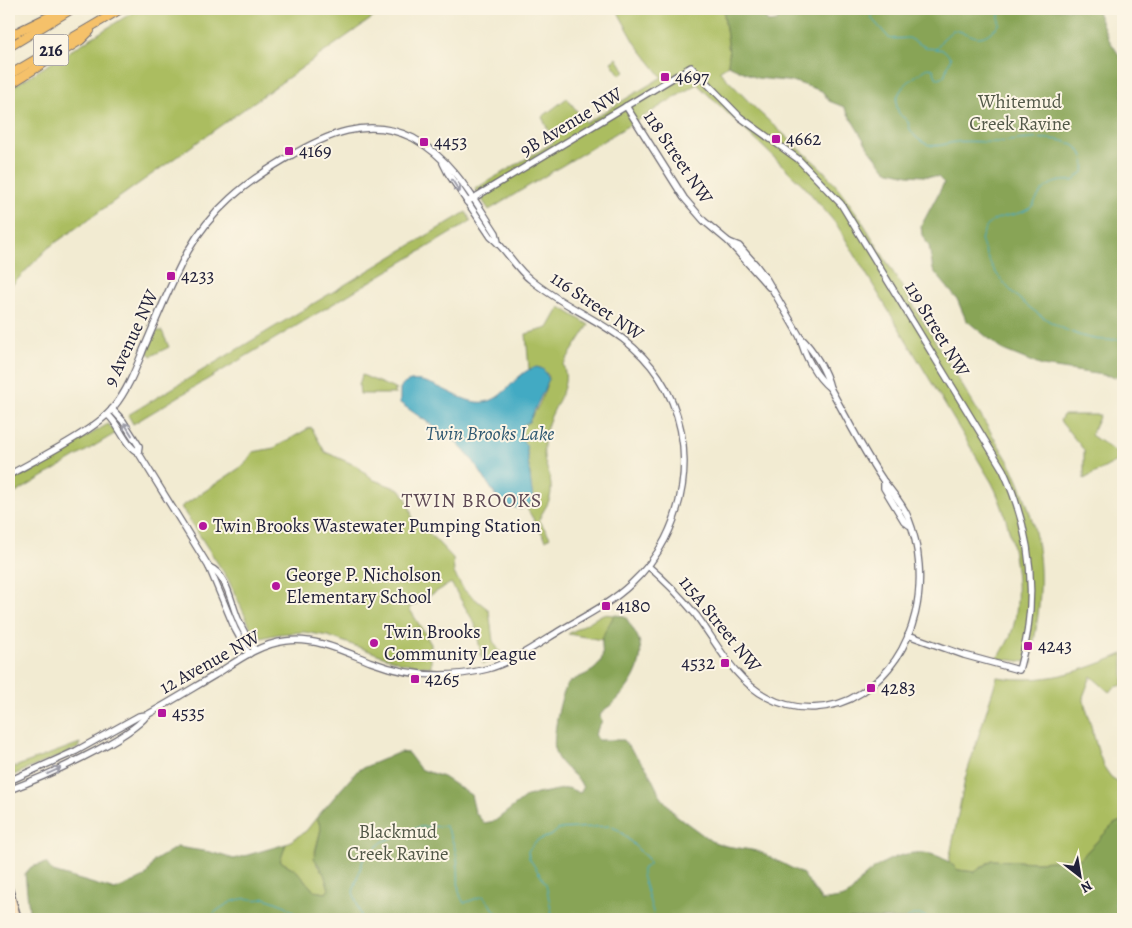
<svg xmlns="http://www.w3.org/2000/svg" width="1132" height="928" viewBox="0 0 1132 928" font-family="Alegreya,serif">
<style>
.green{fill:#abbd60;stroke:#66704e}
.forest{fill:#88a456;stroke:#556348}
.water{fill:#43aac3;stroke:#32667f}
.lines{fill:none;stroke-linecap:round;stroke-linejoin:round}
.stream{stroke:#43aac3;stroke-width:1}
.tertiary-casing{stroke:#6b6870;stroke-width:8}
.secondary-casing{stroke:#6b6870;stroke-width:9}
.motorway-casing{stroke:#6b6870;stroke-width:10}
.tertiary{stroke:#fff;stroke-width:5.5}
.secondary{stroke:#fbe6c4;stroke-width:6}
.motorway{stroke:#f5c16b;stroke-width:8}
.oneway{stroke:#9c9ca7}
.poi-dot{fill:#b5179e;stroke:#fcf5e5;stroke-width:2}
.labels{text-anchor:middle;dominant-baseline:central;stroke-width:4;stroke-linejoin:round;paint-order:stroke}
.shield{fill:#fcf5e5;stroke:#63616e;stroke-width:1}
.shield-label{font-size:18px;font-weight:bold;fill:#22223b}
.poi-label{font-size:19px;fill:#22223b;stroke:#fcf5e5;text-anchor:start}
.park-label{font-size:19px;fill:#525848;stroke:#fcf5e5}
.street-label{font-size:19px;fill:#22223b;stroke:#fcf5e5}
.water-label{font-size:20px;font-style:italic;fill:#2f5871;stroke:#fcf5e5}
.neighbourhood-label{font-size:20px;letter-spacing:1px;fill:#5f4b56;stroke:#fcf5e5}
</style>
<rect width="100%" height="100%" fill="#fcf5e5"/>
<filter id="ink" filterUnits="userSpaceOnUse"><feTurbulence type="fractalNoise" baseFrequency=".02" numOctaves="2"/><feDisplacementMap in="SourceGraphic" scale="10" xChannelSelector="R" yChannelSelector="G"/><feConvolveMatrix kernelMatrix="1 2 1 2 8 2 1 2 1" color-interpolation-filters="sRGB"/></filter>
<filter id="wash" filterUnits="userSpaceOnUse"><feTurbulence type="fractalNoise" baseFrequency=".0096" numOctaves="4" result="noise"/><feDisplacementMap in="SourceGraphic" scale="20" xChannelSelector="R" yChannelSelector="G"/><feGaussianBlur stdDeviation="1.12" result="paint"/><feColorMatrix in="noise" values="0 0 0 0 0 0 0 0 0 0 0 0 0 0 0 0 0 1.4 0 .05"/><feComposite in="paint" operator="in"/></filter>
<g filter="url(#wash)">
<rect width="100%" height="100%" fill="#f2ebd2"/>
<!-- green -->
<g class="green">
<polygon points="138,9 385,9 48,248 9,288 9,89"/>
<path d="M616,9h108c0,20 7,35 4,56l-9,6 39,40 65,59 16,19 21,29 152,249c33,72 34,114 19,191l3,5 -39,-5c7,-3 8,-9 12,-15 22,-40 5,-121 -15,-160l-155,-258 -33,-39 -107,-102 -208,126 -14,-21 79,-47 -12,-25 25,-19 19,25 76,-46 -26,-33z"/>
<polygon points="617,58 625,71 620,75 611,62"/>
<polygon points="466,212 471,221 133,424 128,415"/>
<path d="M560,307l29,18 -26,40c9,22 -10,41 -16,62 -2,11 -5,24 -2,35 3,10 7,19 6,30 -1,12 -9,19 -12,28l11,17 -4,3 -20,-33 2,-1 2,-30 -4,-31 -3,-4 -2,-15c16,-9 23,-32 28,-50l-8,-8 -12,1 -3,-35 22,-6z"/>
<polygon points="157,331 162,331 169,347 151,356 147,352"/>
<polygon points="362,375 397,390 393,391 396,394 360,394 359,385"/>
<polygon points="1063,415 1100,415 1091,435 1117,453 1119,460 1084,479 1084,450 1060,421"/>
<polygon points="108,424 116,433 9,497 9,483"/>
<polygon points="311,427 325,452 357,466 374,480 401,490 409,504 413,521 426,530 453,558 454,573 464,590 489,610 493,641 503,657 483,664 475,624 451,583 409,608 431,644 431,667 402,663 328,636 304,632 279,634 256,639 228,579 181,507 244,465 253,452 274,448"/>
<polygon points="603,614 614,615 602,640 568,634"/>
<path d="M1123,654v31l-8,2 -6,5 -18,-16 -8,21 15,54 6,16 7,10 12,8v35l-9,4 -34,35 -42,3 -46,-2 -17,12 -17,-2 -9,-9 16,-82 32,-102c48,7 83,-5 126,-23z"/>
<polygon points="80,743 78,748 9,777 9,769"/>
<polygon points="317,817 321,829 315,852 317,865 324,874 329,889 326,893 314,891 296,870 280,861 286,844 306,831"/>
</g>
<!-- forest -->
<g class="forest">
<path d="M724,9h34l10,13 9,-1 2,-4 -2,-8h319l12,29 15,23v317l-81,-12 -39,-16 -37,-30 -9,-21 -24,-29 -4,-24 -7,-11 -1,-9 23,-43 -6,-6 -30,-2 -22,-5 -18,-23 -24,-40 -15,-6 -7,-10 -27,-9 -38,-4 -29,-13c3,-21 -4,-36 -4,-56z"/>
<path d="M614,615l11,1c4,7 11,16 14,24 7,24 -9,47 -25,63 -6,5 -10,5 -14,13l2,5 -7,13 3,6h25l24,29 14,28 15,18 35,26 15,5 32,5 45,23 19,27c7,-2 20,-2 26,-6 6,-4 10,-12 15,-17 27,-26 68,-37 95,-8l17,2 17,-12 46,2 42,-3 34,-35 9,-4v99h-1093l-5,-45 6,-7 15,-4 7,9 62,18 30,-13 9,-16 23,-14 33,5 24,7 52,-15 -6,17 16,9 18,21 12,2 3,-4 -5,-15 -10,-16 7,-29 -4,-12 41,-47 42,-18 8,1 12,16 23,8 28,18 4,17 9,11 11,-2 32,-25 41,-8 12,5 3,-5c-5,-15 -23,-19 -28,-36 -3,-11 5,-63 15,-70 9,-6 22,-8 29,-18 6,-8 2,-17 3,-25 2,-8 9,-17 12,-24z"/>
</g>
<!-- water -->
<path class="water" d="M537,367l6,2 6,10 -20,43 -8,4 2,15 3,4 7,54 -5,7 -7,3 -17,-4 -5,-4 -25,-39 -18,-20 -56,-39v-15c17,-22 52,11 76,14 29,4 37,-31 61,-35z"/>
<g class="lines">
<!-- stream -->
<g class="stream">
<path d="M875,9l-3,2v8l18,20 19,-1 18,10 17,2 7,8 -7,18 -5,3 -3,-2 -3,-8 -5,-1c-14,9 -38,23 -30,43 2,6 7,6 10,11 1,2 1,5 2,7 3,7 13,15 20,16 10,2 17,-2 26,-3 14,-2 28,1 42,0 26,-2 92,-15 86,29l-11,10c-17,-1 -26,2 -36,17 -2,3 -4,8 -7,10 -19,13 -41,1 -49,32 4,12 10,27 18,37 24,32 82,73 124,61"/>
<path d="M936,49l6,-9 11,-10c24,4 24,16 46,-5v-16"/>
<path d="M213,919v-5c7,-6 19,-14 29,-15 9,-2 11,3 23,-1l21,8 15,13"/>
<path d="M362,919l-9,-27 10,-32 19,-18 37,-15 26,-1c8,12 12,27 13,42 1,13 -2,23 6,35l19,-7 19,23"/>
<polyline points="553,919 546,884 529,858 528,851 536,841 552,835 559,829 609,826 619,830 648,859 649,865 642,869 642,875 655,919"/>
<polyline points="907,919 912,915 922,915 930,919"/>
<path d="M1122,919c-7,-16 -11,-17 1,-32"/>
</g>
</g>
</g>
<g filter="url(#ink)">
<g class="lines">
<!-- tertiary casing -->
<g class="tertiary-casing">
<g id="tertiary">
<path d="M626,106l58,92 20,23 25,21 10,4 16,18 12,16 33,57c13,12 26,34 30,51 17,30 33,63 53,92 8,11 19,23 25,37 24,60 11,139 -47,176 -28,18 -65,20 -94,4 -33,-17 -50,-54 -71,-82 -15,-18 -30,-34 -48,-49"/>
<path d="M467,202l224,-135 49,50 58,42 43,45 162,266c30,65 36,131 16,200l-55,-15 -56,-20"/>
<polyline points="729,242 769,287"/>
<path d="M800,337c4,18 16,40 30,51"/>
<polyline points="112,409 123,421 139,446 138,452"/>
<path d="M108,415c11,9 17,31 30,37l71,115 26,62 14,25"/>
<path d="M9,475c26,-15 87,-45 104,-67 15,-18 23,-40 31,-60 14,-32 27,-66 44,-97 23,-41 58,-69 97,-92 40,-24 83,-44 128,-21 39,21 60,60 83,95l2,9"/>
<polyline points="884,482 884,488 904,521 909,525"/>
<path d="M209,567c18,7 22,36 29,52 4,11 11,21 17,31"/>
<polyline points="9,781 76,751 139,716 147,715"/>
<path d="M9,790c30,-11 121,-51 138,-75 23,-13 46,-27 68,-40 22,-14 44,-31 71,-34 30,-4 57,10 85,21 37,14 77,17 116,7 26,-7 51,-25 74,-39 24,-14 50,-27 70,-46 56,-51 71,-142 28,-207 -34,-51 -84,-61 -128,-97 -16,-12 -25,-32 -40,-43l-43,-64 -5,-10"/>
</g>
</g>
<!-- secondary casing -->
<g class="secondary-casing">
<g id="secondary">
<polyline points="9,889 18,919"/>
<polyline points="9,918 9,919"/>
</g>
</g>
<!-- motorway casing -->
<g class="motorway-casing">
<g id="motorway">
<polyline points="9,36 58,12"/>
<polyline points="9,47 72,9"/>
<polyline points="9,75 121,9"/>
<polyline points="9,85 81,40 90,31"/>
</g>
</g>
<!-- tertiary -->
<use href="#tertiary" class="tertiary"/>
<!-- secondary -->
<use href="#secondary" class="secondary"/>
<!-- motorway -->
<use href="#motorway" class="motorway"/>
</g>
<!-- one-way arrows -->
<defs><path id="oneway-shaft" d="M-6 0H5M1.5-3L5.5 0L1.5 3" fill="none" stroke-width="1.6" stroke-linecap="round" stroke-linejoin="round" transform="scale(1.25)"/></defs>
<g class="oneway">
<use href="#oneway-shaft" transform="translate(456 186) rotate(57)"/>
<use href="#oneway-shaft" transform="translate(128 429) rotate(-122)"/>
<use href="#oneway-shaft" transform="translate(54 771) rotate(-25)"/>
</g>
</g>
<!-- markers -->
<g class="poi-dot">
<rect x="660" y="72" width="10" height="10" rx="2.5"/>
<rect x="771" y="134" width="10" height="10" rx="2.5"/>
<rect x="419" y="137" width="10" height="10" rx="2.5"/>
<rect x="284" y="146" width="10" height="10" rx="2.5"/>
<rect x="166" y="271" width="10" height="10" rx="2.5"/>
<circle cx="203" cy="526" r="5"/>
<circle cx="276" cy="586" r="5"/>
<rect x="601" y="601" width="10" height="10" rx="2.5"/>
<circle cx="374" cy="643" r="5"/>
<rect x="1023" y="641" width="10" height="10" rx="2.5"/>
<rect x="720" y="658" width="10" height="10" rx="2.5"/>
<rect x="410" y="674" width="10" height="10" rx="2.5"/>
<rect x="866" y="683" width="10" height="10" rx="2.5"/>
<rect x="157" y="708" width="10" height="10" rx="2.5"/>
</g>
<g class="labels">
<!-- shield labels -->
<rect class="shield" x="33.5" y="34.5" width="35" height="31" rx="4"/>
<g class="shield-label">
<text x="51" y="50">216</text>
</g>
<!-- poi labels -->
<g class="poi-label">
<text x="675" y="77">4697</text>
<text x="786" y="139">4662</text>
<text x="434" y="142">4453</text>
<text x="299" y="151">4169</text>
<text x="181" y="276">4233</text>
<text x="213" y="526">Twin Brooks Wastewater Pumping Station</text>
<text x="286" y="575">George P. Nicholson<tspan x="286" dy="22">Elementary School</tspan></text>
<text x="616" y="606">4180</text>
<text x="384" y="632">Twin Brooks<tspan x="384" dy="22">Community League</tspan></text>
<text x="1038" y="646">4243</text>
<text x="715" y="663" text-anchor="end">4532</text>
<text x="425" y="679">4265</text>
<text x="881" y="688">4283</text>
<text x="172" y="713">4535</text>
</g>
<!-- park labels -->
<g class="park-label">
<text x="1020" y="102">Whitemud<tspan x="1020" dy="22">Creek Ravine</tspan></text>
<text x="398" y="832">Blackmud<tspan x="398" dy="22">Creek Ravine</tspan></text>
</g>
<!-- street labels -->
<g class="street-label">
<text transform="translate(571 122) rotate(-31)">9B Avenue NW</text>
<text transform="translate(678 157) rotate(56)">118 Street NW</text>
<text transform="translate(597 306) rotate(34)">116 Street NW</text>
<text transform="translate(937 329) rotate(59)">119 Street NW</text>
<text transform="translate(131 338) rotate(-65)">9 Avenue NW</text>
<text transform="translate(720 624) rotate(51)">115A Street NW</text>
<text transform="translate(210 662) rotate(-29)">12 Avenue NW</text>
</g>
<!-- water labels -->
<g class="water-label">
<text x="490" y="433">Twin Brooks Lake</text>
</g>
<!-- neighbourhood labels -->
<g class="neighbourhood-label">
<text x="472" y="500">TWIN BROOKS</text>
</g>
</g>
<!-- margin -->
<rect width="1132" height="928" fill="none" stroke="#fcf5e5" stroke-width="30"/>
<!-- north arrow -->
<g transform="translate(1080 876) rotate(149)" stroke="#fcf5e5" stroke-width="4" paint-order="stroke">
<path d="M0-4L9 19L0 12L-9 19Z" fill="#22223b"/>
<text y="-8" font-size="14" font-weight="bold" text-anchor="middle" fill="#22223b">N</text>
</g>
</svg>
